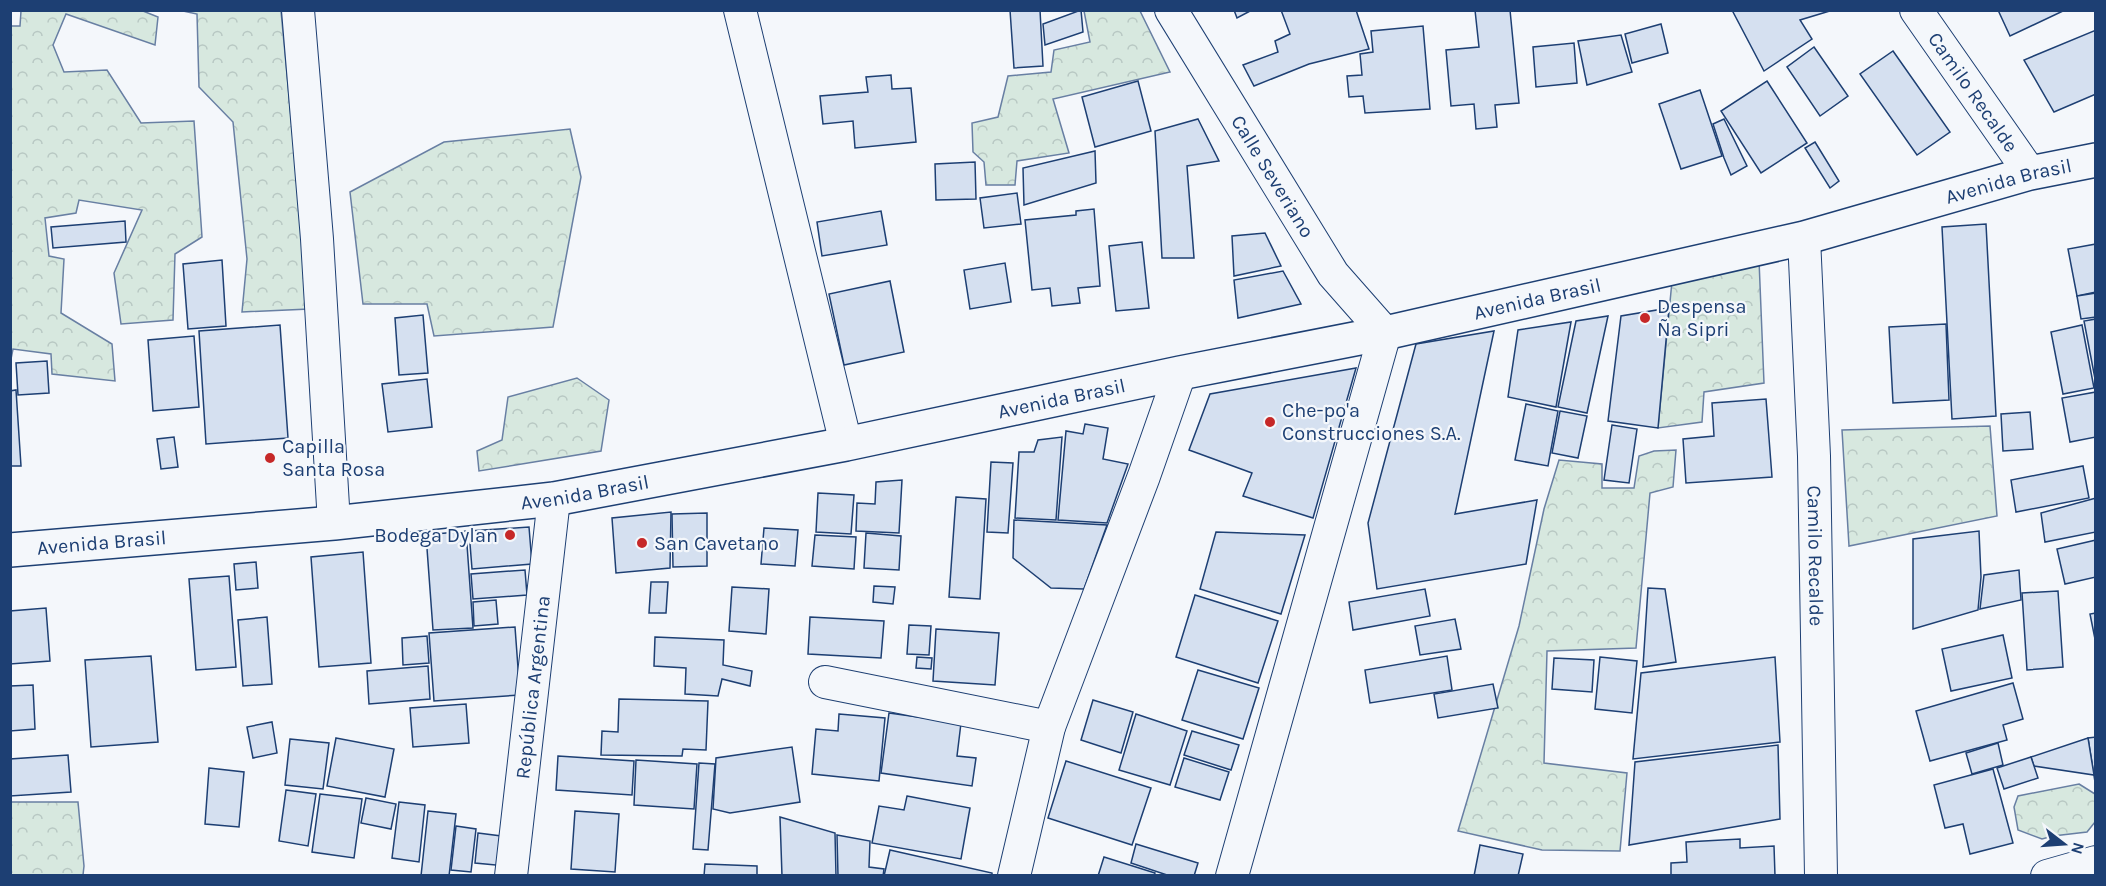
<svg xmlns="http://www.w3.org/2000/svg" width="2106" height="886" viewBox="0 0 2106 886" font-family="Karla,sans-serif">
<style>
.forest{fill:url(#forest-crowns);stroke:#687fa3;stroke-width:1.5}
.building{fill:#d5e0f0;stroke:#1d3f73;stroke-width:1.5}
.lines{fill:none;stroke-linecap:round;stroke-linejoin:round}
.minor-casing{stroke:#1d3f73;stroke-width:34}
.tertiary-casing{stroke:#1d3f73;stroke-width:36}
.minor{stroke:#f4f7fb;stroke-width:32}
.tertiary{stroke:#f4f7fb;stroke-width:33}
.poi-dot{fill:#c62828;stroke:#f4f7fb;stroke-width:2}
.labels{text-anchor:middle;dominant-baseline:central;stroke-width:4.5;stroke-linejoin:round;paint-order:stroke}
.street-label{font-size:20px;fill:#1d3f73;stroke:#f4f7fb}
.poi-label{font-size:20px;fill:#1d3f73;stroke:#f4f7fb;text-anchor:start}
</style>
<defs>
<pattern id="forest-crowns" width="20" height="18" patternUnits="userSpaceOnUse" patternTransform="scale(1.5)"><rect width="20" height="18" fill="#d7e8df"/><path d="M2 6a3 3 0 1 1 6 0M12 15a3 3 0 1 1 6 0" fill="none" stroke="#b8c8c3"/></pattern>
</defs>
<rect width="100%" height="100%" fill="#f4f7fb"/>
<!-- forest -->
<g class="forest">
<polygon points="21,11 143,11 158,17 155,45 66,14 53,45 64,72 107,70 141,123 194,121 202,237 175,254 173,320 121,324 114,273 142,210 79,200 76,213 45,218 49,256 64,259 61,313 112,344 115,381 52,374 51,354 13,349 11,359 10,26 20,26"/>
<polygon points="183,11 281,11 309,309 242,312 247,259 233,122 199,87 197,14"/>
<polygon points="1084,11 1140,11 1170,72 1053,99 1069,153 1017,161 1015,185 986,185 984,162 973,152 972,123 998,117 1008,76 1051,72 1054,50 1090,42"/>
<polygon points="570,129 581,177 553,327 434,336 427,304 363,304 350,192 444,142"/>
<polygon points="1759,260 1764,383 1704,392 1702,422 1658,428 1672,281"/>
<polygon points="577,378 609,400 601,451 479,471 477,451 502,440 508,397"/>
<polygon points="1990,426 1997,516 1849,546 1842,430"/>
<polygon points="1676,450 1673,487 1650,493 1636,648 1547,651 1544,763 1627,773 1620,851 1542,850 1458,831 1519,626 1544,509 1559,460 1602,464 1602,488 1634,488 1639,456 1654,451"/>
<polygon points="2079,784 2095,794 2095,822 2087,832 2053,836 2042,839 2018,830 2014,807 2018,796"/>
<polygon points="11,802 78,802 84,866 83,875 11,875"/>
</g>
<!-- building -->
<g class="building">
<polygon points="1010,10 1040,10 1043,66 1014,68"/>
<polygon points="1081,10 1083,32 1045,45 1043,24"/>
<polygon points="1234,10 1252,10 1237,18"/>
<polygon points="1281,10 1356,10 1369,49 1309,64 1254,86 1243,65 1278,52 1275,41 1290,34"/>
<polygon points="1475,10 1510,10 1519,103 1495,105 1497,127 1476,129 1474,104 1451,106 1446,50 1479,47"/>
<polygon points="1732,10 1833,10 1800,20 1812,39 1764,71"/>
<polygon points="1998,10 2063,10 2063,11 2010,36"/>
<polygon points="1661,24 1668,53 1632,63 1625,34"/>
<polygon points="1423,26 1430,109 1365,113 1363,96 1349,97 1347,76 1362,75 1360,54 1373,52 1371,31"/>
<polygon points="2096,30 2096,94 2054,112 2024,60"/>
<polygon points="1621,35 1632,72 1587,85 1578,41"/>
<polygon points="1574,43 1577,83 1536,87 1533,47"/>
<polygon points="1814,47 1848,96 1820,116 1787,67"/>
<polygon points="1893,51 1950,132 1917,155 1860,74"/>
<polygon points="891,75 892,89 911,88 916,142 855,148 853,121 823,124 820,96 868,92 866,77"/>
<polygon points="1138,81 1151,131 1095,147 1082,97"/>
<polygon points="1767,81 1807,143 1761,173 1721,111"/>
<polygon points="1700,90 1722,156 1681,169 1659,104"/>
<polygon points="1198,119 1219,161 1187,166 1194,258 1162,258 1155,131"/>
<polygon points="1724,119 1747,166 1731,175 1724,158 1713,124"/>
<polygon points="1815,142 1839,181 1830,188 1805,148"/>
<polygon points="1095,151 1096,183 1024,205 1023,168"/>
<polygon points="975,162 976,199 936,200 935,164"/>
<polygon points="1017,193 1021,224 984,228 980,198"/>
<polygon points="1094,209 1100,286 1078,288 1080,303 1052,306 1050,288 1032,290 1025,220 1076,215 1076,211"/>
<polygon points="881,211 887,245 822,256 817,222"/>
<polygon points="125,221 126,242 53,248 51,227"/>
<polygon points="1986,224 1996,416 1952,419 1942,227"/>
<polygon points="1265,233 1281,266 1234,276 1232,236"/>
<polygon points="1142,242 1149,308 1116,311 1109,246"/>
<polygon points="2096,244 2096,292 2077,296 2068,249"/>
<polygon points="222,260 226,326 188,329 183,264"/>
<polygon points="1005,263 1011,302 970,309 964,270"/>
<polygon points="1283,271 1301,304 1238,318 1234,280"/>
<polygon points="890,281 904,352 844,365 829,294"/>
<polygon points="2096,293 2096,317 2081,319 2077,296"/>
<polygon points="1669,308 1658,428 1608,421 1621,316"/>
<polygon points="423,315 428,373 399,375 395,318"/>
<polygon points="1608,316 1587,413 1558,407 1576,321"/>
<polygon points="2096,319 2096,384 2084,321"/>
<polygon points="1571,322 1556,407 1508,397 1518,330"/>
<polygon points="1946,324 1949,400 1893,403 1889,327"/>
<polygon points="280,325 288,438 206,444 199,331"/>
<polygon points="2082,325 2094,388 2063,394 2051,332"/>
<polygon points="1494,331 1455,514 1537,500 1526,564 1377,589 1368,523 1416,344"/>
<polygon points="194,336 199,407 153,411 148,340"/>
<polygon points="47,361 49,393 18,395 16,363"/>
<polygon points="1356,368 1313,518 1243,496 1252,473 1189,450 1210,394"/>
<polygon points="427,379 432,427 388,432 382,384"/>
<polygon points="16,390 21,466 10,466 10,391"/>
<polygon points="2096,392 2096,437 2070,442 2062,398"/>
<polygon points="1766,399 1772,477 1686,483 1683,439 1714,436 1712,403"/>
<polygon points="1526,404 1558,411 1548,466 1515,460"/>
<polygon points="1560,411 1587,416 1578,458 1552,453"/>
<polygon points="2030,412 2033,449 2003,451 2001,414"/>
<polygon points="1085,424 1108,428 1103,459 1128,464 1107,523 1058,520 1066,431 1083,434"/>
<polygon points="1612,425 1637,429 1629,483 1604,480"/>
<polygon points="174,437 178,467 161,469 157,439"/>
<polygon points="1062,437 1056,520 1015,518 1019,452 1034,452 1038,440"/>
<polygon points="991,462 1013,463 1008,533 987,532"/>
<polygon points="2083,466 2089,498 2016,512 2011,480"/>
<polygon points="902,480 899,533 856,531 857,503 875,504 876,482"/>
<polygon points="818,493 854,495 851,534 816,532"/>
<polygon points="956,497 986,499 980,599 949,597"/>
<polygon points="2096,498 2096,532 2045,542 2041,513"/>
<polygon points="671,512 670,568 616,573 612,518"/>
<polygon points="707,513 707,566 673,567 672,514"/>
<polygon points="1014,520 1107,525 1084,589 1051,588 1013,558"/>
<polygon points="529,527 532,564 472,569 469,531"/>
<polygon points="764,528 798,530 795,566 761,564"/>
<polygon points="466,531 473,628 433,630 426,535"/>
<polygon points="1979,531 1981,577 1978,610 1913,629 1913,539"/>
<polygon points="1216,532 1305,535 1281,614 1200,589"/>
<polygon points="866,533 901,536 899,570 864,568"/>
<polygon points="815,535 856,537 854,569 812,566"/>
<polygon points="2096,540 2096,577 2065,584 2057,549"/>
<polygon points="363,552 371,663 319,667 311,557"/>
<polygon points="256,562 258,588 236,590 234,564"/>
<polygon points="525,570 527,595 473,599 471,574"/>
<polygon points="2019,570 2021,600 1980,609 1984,575"/>
<polygon points="229,576 236,667 196,670 189,579"/>
<polygon points="651,582 668,582 666,613 649,613"/>
<polygon points="874,586 895,587 893,604 873,602"/>
<polygon points="732,587 769,589 766,634 729,631"/>
<polygon points="1648,588 1665,589 1676,662 1643,667"/>
<polygon points="1425,589 1430,616 1353,630 1349,602"/>
<polygon points="2058,591 2063,667 2027,670 2022,593"/>
<polygon points="1195,595 1278,621 1258,683 1176,657"/>
<polygon points="496,600 498,624 474,626 473,602"/>
<polygon points="46,608 50,661 10,664 10,611"/>
<polygon points="2096,613 2096,644 2090,614"/>
<polygon points="267,617 272,684 243,686 238,620"/>
<polygon points="810,617 884,621 881,658 808,654"/>
<polygon points="1455,619 1461,649 1420,655 1415,626"/>
<polygon points="909,625 931,626 929,655 907,654"/>
<polygon points="515,627 520,695 434,701 429,633"/>
<polygon points="936,629 999,633 995,685 933,681"/>
<polygon points="2003,635 2012,678 1951,691 1942,649"/>
<polygon points="427,636 429,663 403,665 402,638"/>
<polygon points="655,637 724,640 723,665 752,671 750,686 722,679 718,696 685,694 686,668 654,666"/>
<polygon points="151,656 158,742 91,747 85,660"/>
<polygon points="1447,656 1452,690 1370,703 1365,670"/>
<polygon points="917,657 932,658 931,669 916,668"/>
<polygon points="1600,657 1637,661 1632,713 1595,709"/>
<polygon points="1775,657 1780,742 1633,759 1641,673"/>
<polygon points="1554,658 1594,660 1592,692 1552,689"/>
<polygon points="428,666 430,699 369,704 367,671"/>
<polygon points="1198,670 1259,688 1243,739 1182,720"/>
<polygon points="2013,683 2023,719 2003,725 2007,740 1930,761 1916,711"/>
<polygon points="1493,684 1498,708 1438,718 1434,694"/>
<polygon points="33,685 35,729 10,731 10,686"/>
<polygon points="619,699 708,701 706,750 683,749 682,756 601,755 602,731 618,732"/>
<polygon points="1093,700 1133,712 1121,753 1081,740"/>
<polygon points="466,704 469,743 413,747 410,708"/>
<polygon points="889,713 961,723 957,756 976,758 972,786 881,773"/>
<polygon points="839,714 885,718 879,781 812,774 816,729 838,731"/>
<polygon points="1136,714 1187,731 1170,785 1119,770"/>
<polygon points="272,722 277,753 253,758 247,727"/>
<polygon points="1192,731 1239,745 1231,770 1184,755"/>
<polygon points="2096,737 2096,782 2095,782 2088,738"/>
<polygon points="336,738 394,749 385,797 327,786"/>
<polygon points="2088,738 2094,775 2034,766 2031,757"/>
<polygon points="290,739 329,743 323,789 285,785"/>
<polygon points="1998,743 2003,765 1972,774 1966,753"/>
<polygon points="1778,745 1780,819 1629,845 1635,762"/>
<polygon points="792,747 800,802 730,813 713,809 716,758"/>
<polygon points="68,755 71,792 10,796 10,759"/>
<polygon points="558,756 634,761 632,795 556,790"/>
<polygon points="2031,757 2038,778 2004,789 1997,768"/>
<polygon points="1184,758 1229,772 1220,800 1175,787"/>
<polygon points="636,760 697,764 694,809 634,805"/>
<polygon points="1066,761 1151,788 1132,845 1048,818"/>
<polygon points="699,763 715,764 708,850 693,849"/>
<polygon points="209,768 244,772 239,827 205,824"/>
<polygon points="1993,769 2013,843 1970,854 1963,824 1945,828 1934,785"/>
<polygon points="286,790 316,794 308,846 279,841"/>
<polygon points="320,794 362,799 354,858 312,852"/>
<polygon points="907,796 970,808 961,859 872,843 879,806 904,810"/>
<polygon points="366,798 396,804 391,829 361,823"/>
<polygon points="399,802 425,805 419,862 392,858"/>
<polygon points="428,811 456,814 449,876 421,876"/>
<polygon points="575,811 619,814 615,872 571,869"/>
<polygon points="780,817 835,833 836,876 782,876"/>
<polygon points="456,826 476,829 471,872 451,870"/>
<polygon points="478,833 509,837 506,866 475,863"/>
<polygon points="837,835 870,841 869,867 884,869 883,876 838,876"/>
<polygon points="1740,839 1740,848 1774,846 1775,876 1671,876 1671,863 1687,862 1686,842"/>
<polygon points="1136,844 1198,863 1194,876 1170,876 1131,863"/>
<polygon points="1480,845 1523,854 1518,876 1474,876"/>
<polygon points="890,850 992,873 992,876 884,876"/>
<polygon points="1104,857 1155,873 1154,876 1098,876"/>
<polygon points="705,864 757,866 757,876 704,876"/>
</g>
<g class="lines">
<!-- minor casing -->
<g class="minor-casing">
<g id="minor">
<polyline points="298,10 317,239 334,523"/>
<polyline points="740,10 846,444"/>
<path id="s1" d="M1171,10l162,264 52,59 -153,543"/>
<path id="s2" d="M1916,10l114,163"/>
<path id="s3" d="M1804,238l10,218 7,420"/>
<polyline points="825,682 1049,727"/>
<path id="s4" d="M511,876l43,-377"/>
<polyline points="1014,876 1049,727 1144,476 1180,373"/>
<polyline points="2047,876 2096,862"/>
</g>
</g>
<!-- tertiary casing -->
<g class="tertiary-casing">
<g id="tertiary">
<path id="s5" d="M10,550l324,-27 220,-24 292,-55 334,-71 205,-40 419,-95 226,-65 66,-13"/>
</g>
</g>
<!-- minor -->
<use href="#minor" class="minor"/>
<!-- tertiary -->
<use href="#tertiary" class="tertiary"/>
</g>
<!-- markers -->
<g class="poi-dot">
<circle cx="1645" cy="318" r="6"/>
<circle cx="1270" cy="422" r="6"/>
<circle cx="270" cy="458" r="6"/>
<circle cx="510" cy="535" r="6"/>
<circle cx="642" cy="543" r="6"/>
</g>
<g class="labels">
<!-- street labels -->
<g class="street-label">
<text stroke="none"><textPath href="#s2" startOffset="100">Camilo Recalde</textPath></text>
<text stroke="none"><textPath href="#s1" startOffset="195">Calle Severiano</textPath></text>
<text stroke="none"><textPath href="#s5" startOffset="2036">Avenida Brasil</textPath></text>
<text stroke="none"><textPath href="#s5" startOffset="1550">Avenida Brasil</textPath></text>
<text stroke="none"><textPath href="#s5" startOffset="1064">Avenida Brasil</textPath></text>
<text stroke="none"><textPath href="#s5" startOffset="578">Avenida Brasil</textPath></text>
<text stroke="none"><textPath href="#s5" startOffset="92">Avenida Brasil</textPath></text>
<text stroke="none"><textPath href="#s3" startOffset="318">Camilo Recalde</textPath></text>
<text stroke="none"><textPath href="#s4" startOffset="190">República Argentina</textPath></text>
</g>
<!-- poi labels -->
<g class="poi-label">
<text x="1657" y="306">Despensa<tspan x="1657" dy="23">Ña Sipri</tspan></text>
<text x="1282" y="410">Che-po'a<tspan x="1282" dy="23">Construcciones S.A.</tspan></text>
<text x="282" y="446">Capilla<tspan x="282" dy="23">Santa Rosa</tspan></text>
<text x="498" y="535" text-anchor="end">Bodega Dylan</text>
<text x="654" y="543">San Cavetano</text>
</g>
</g>
<!-- border -->
<rect width="2106" height="886" fill="none" stroke="#1d3f73" stroke-width="24"/>
<!-- north arrow -->
<g transform="translate(2064 844) rotate(107)" stroke="#f4f7fb" stroke-width="4.5" paint-order="stroke">
<path d="M0-4.5L10 22L0 15L-10 22Z" fill="#1d3f73"/>
<text y="-9" font-size="16" font-weight="bold" text-anchor="middle" fill="#1d3f73">N</text>
</g>
</svg>
